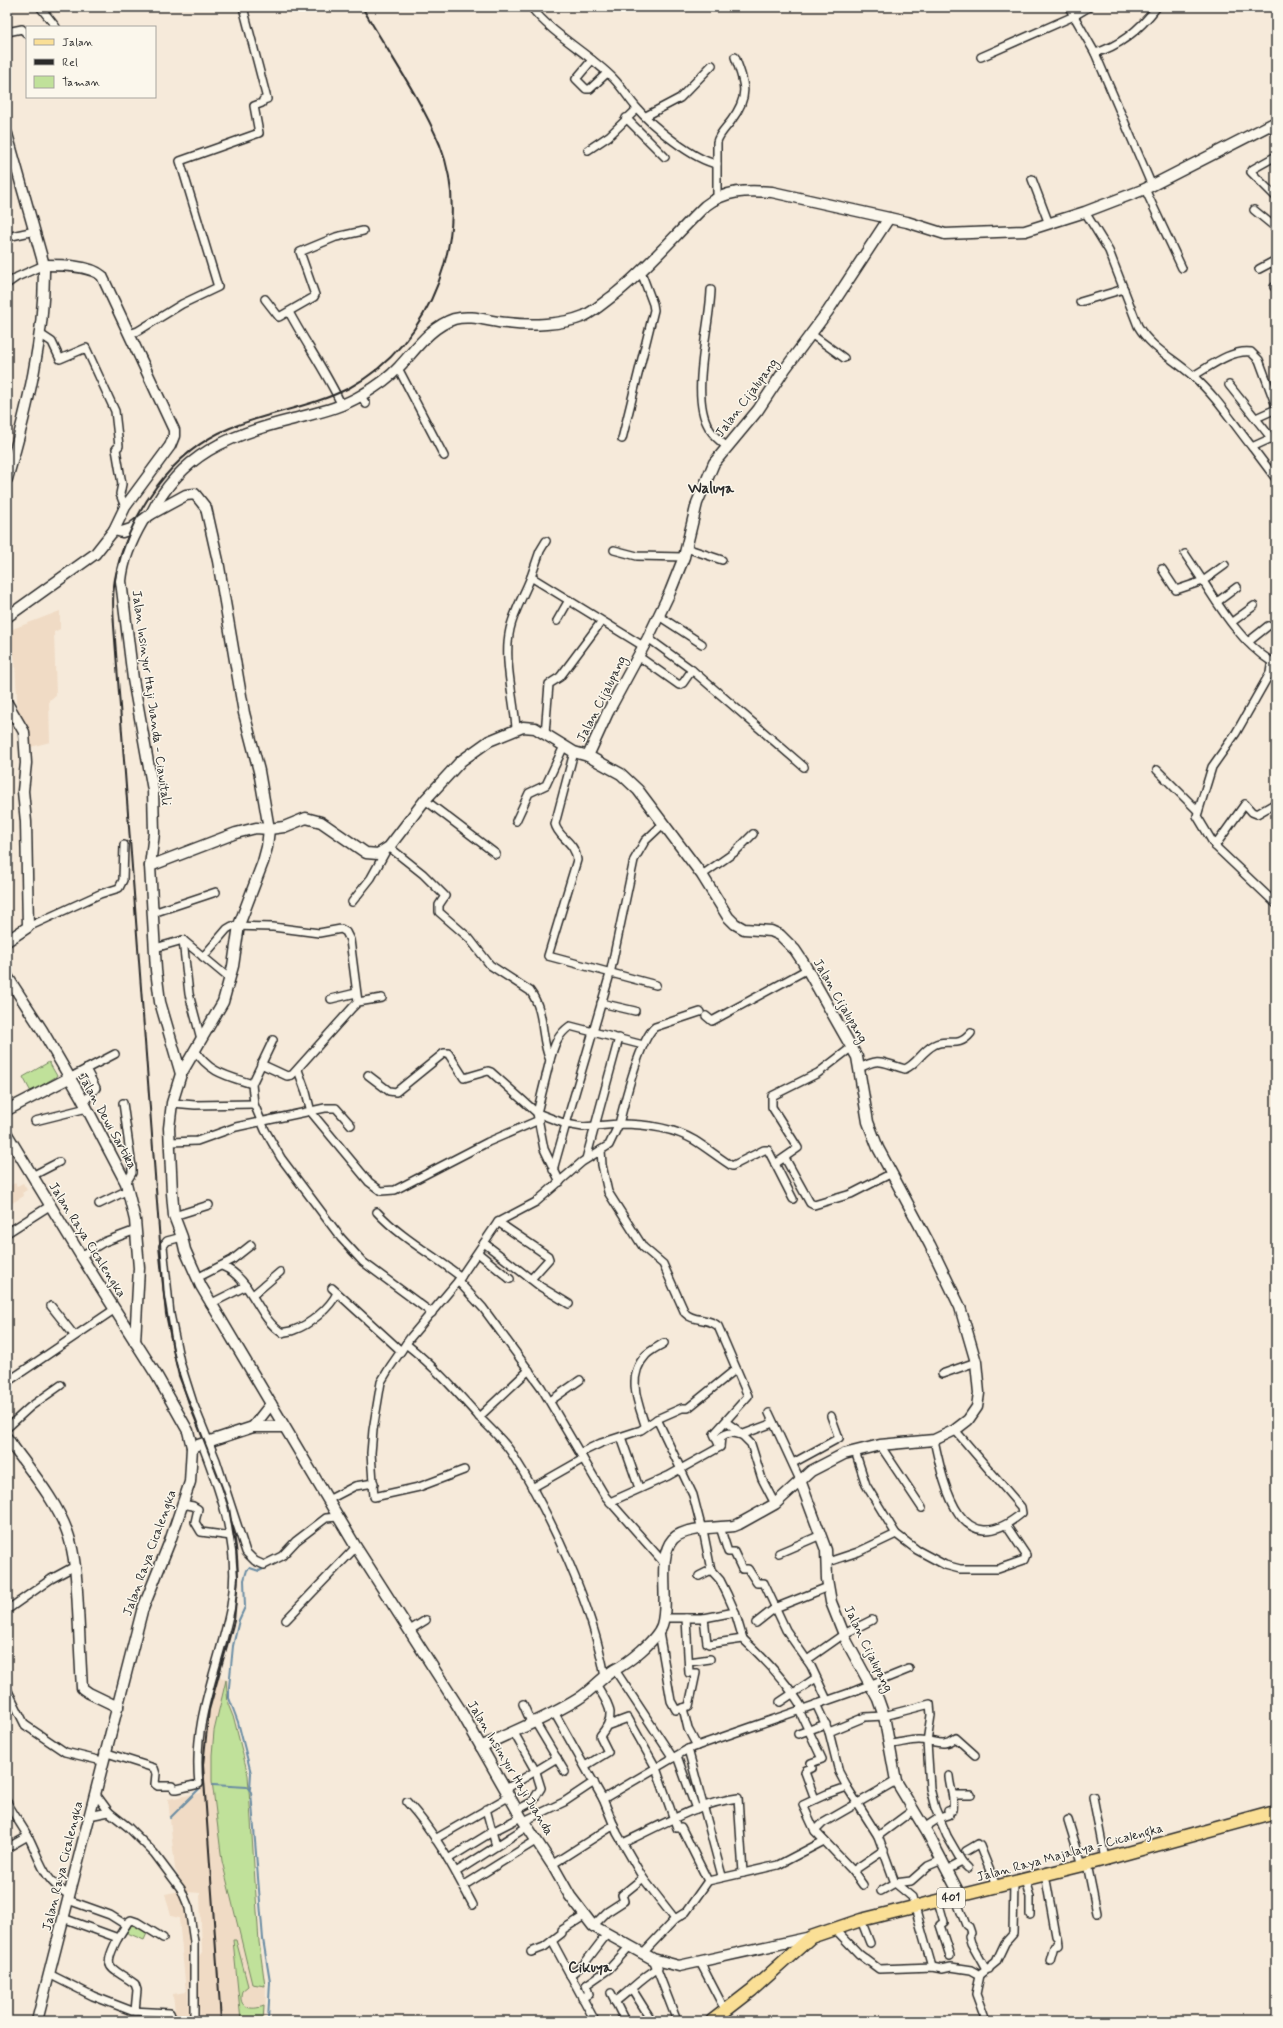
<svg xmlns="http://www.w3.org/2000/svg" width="1283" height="2028" viewBox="0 0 1283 2028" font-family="Mynerve,sans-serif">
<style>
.built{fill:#f0dbc5}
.green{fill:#c0e19a;stroke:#768662}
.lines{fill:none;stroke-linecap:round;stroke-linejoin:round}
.stream{stroke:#6a8ca3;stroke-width:2}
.street-casing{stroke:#2b2b2b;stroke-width:10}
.secondary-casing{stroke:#2b2b2b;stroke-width:13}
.primary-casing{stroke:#2b2b2b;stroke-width:15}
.street{stroke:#fbf7ec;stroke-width:7}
.secondary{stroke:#fbf7ec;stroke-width:10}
.primary{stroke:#fadf96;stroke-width:12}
.rail{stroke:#2b2b2b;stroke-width:2}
.labels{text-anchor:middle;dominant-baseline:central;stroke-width:3;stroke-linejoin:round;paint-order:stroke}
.shield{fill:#fbf7ec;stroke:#696865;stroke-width:1}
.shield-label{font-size:12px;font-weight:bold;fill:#2b2b2b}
.street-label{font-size:13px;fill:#2b2b2b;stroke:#fbf7ec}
.quarter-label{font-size:15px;font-weight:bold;fill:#2b2b2b;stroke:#fbf7ec}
</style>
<rect width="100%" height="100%" fill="#f6eada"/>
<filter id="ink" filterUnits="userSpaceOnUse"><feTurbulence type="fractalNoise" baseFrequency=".025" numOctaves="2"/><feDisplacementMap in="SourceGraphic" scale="8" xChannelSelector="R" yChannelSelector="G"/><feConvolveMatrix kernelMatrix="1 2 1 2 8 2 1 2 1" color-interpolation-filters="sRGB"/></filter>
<g filter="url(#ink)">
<!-- built -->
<g class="built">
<polygon points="60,611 60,629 54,632 56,696 49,700 50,742 27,748 25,723 18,717 15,662 10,630"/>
<polygon points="15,1183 17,1186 23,1183 27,1190 22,1193 24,1196 7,1206 7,1187"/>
<polygon points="215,1675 228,1680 229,1704 235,1719 248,1774 260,1942 266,1985 265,2021 200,2021 196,1961 202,1952 200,1893 187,1892 175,1869 168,1799 201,1793 200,1774 204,1716"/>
<polygon points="180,1891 184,1901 188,1926 191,1961 188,1993 190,2021 176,2021 173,1994 186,1992 179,1918 171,1916 165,1894"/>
</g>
<!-- green -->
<g class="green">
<polygon points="49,1062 57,1076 31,1092 23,1077"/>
<polygon points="226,1680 228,1704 234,1719 248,1775 259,1942 265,1986 252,1984 222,1861 212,1781 212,1755 214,1731"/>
<polygon points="130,1922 148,1931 144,1940 125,1932"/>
<path d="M233,1940h3l12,46 -6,5c-5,17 9,20 22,15l-1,15h-22z"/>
</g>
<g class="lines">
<!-- stream -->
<g class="stream">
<polyline points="213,1785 247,1787 251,1792 263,1939 270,1982 268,2021"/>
<polyline points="250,1789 251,1773 238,1722 229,1698 229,1687 233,1646 239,1620 245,1607 244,1580 247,1570 250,1568 259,1571 265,1568"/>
<polyline points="170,1818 200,1788"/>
</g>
<!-- street casing -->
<g class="street-casing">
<g id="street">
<polyline points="40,7 56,27"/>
<path d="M531,7c23,29 56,45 82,71 9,9 15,20 23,29 15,18 57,53 81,57"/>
<polyline points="1069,7 1074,16 1089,7"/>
<polyline points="7,32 22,29 27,34"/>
<path d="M1095,53c25,-7 46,-25 62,-46"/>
<polyline points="981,57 1074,16 1095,53 1152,186"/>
<polyline points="592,60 576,79 586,89 590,89 607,73"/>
<polyline points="646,116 680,98 712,65"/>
<polyline points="626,118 665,157"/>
<polyline points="1268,126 1276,132"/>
<polyline points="588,150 609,136 637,109"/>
<polyline points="1276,156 1253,169 1251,172 1276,197"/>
<polyline points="1032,179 1049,224"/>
<polyline points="1145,189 1182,268"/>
<path d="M717,198v-56c2,-8 9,-14 14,-21 19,-25 14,-37 4,-64"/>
<polyline points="1254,210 1276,228"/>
<path d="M1085,212l24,39 29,75c13,22 36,33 55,50 23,20 40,47 59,71l24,-11"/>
<polyline points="7,237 35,231"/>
<polyline points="1259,269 1276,260"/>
<polyline points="7,284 17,277 44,265"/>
<polyline points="1274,287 1276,286"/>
<path d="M711,290c-1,35 -20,102 -4,134 4,10 12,16 20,23"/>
<polyline points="265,299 279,317 314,297 315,295 300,252 336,237 363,231"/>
<polyline points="1080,302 1124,289"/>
<path d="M289,312c17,32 38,61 53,94"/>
<polyline points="40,334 52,342 60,359 86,348 115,411 119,446 116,449 122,484 120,494 125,507"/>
<polyline points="129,334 138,331 182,304 218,287 180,161 259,133 254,106 262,103 263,100 267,99 243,7"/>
<polyline points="811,334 844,358"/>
<polyline points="398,368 444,456"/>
<path d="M1193,376c16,-9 39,-27 58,-24l8,8 17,46"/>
<polyline points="1229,385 1276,444"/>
<polyline points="361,396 366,404"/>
<polyline points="1256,418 1276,409"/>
<polyline points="622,439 654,310 653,304 641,272"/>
<polyline points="1252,447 1276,479"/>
<polyline points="686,548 722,560"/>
<polyline points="614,550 637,556 684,557"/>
<path d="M1225,565l-22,16c19,30 39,62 69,81"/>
<polyline points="1162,569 1176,590 1203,581 1185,554"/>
<polyline points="531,577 540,551 546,541"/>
<polyline points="1217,602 1237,587"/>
<polyline points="659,616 702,644"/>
<polyline points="557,621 569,600"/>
<polyline points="1232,622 1254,606"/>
<polyline points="648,638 692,670"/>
<polyline points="1248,642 1268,626"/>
<polyline points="638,656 679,685 683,683 692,670 804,767"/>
<path d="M516,728c-2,-31 -13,-68 -6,-99 4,-18 14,-34 21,-52l112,69"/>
<polyline points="545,734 549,684 560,677 601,622"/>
<path d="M574,752l-19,72c3,14 20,17 22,36l-29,96 108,29"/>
<polyline points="1157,770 1198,811"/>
<polyline points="425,800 496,854"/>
<polyline points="1276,803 1257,814 1252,812 1245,804 1215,846 1276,904"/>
<polyline points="516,821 529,793 546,785 564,746"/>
<polyline points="1215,846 1197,816 1212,767 1236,733 1270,673 1271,666 1276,658"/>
<path d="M389,847l34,27 22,22 -6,9v7l30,26 21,27 40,26c16,21 10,47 20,69l-13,53 7,36 16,33"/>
<polyline points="702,875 735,852 753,834"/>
<polyline points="352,902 371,878 387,849"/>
<polyline points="153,913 216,892"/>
<polyline points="28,927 100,894 119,888 123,880 124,845"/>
<polyline points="183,940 189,994 201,1039"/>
<polyline points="155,948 183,940 230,979"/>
<polyline points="203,957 227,929 232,926 273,927 319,933 341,929 346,932 350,940 358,1002"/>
<polyline points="331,999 356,993"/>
<polyline points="601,1003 635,1011"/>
<polyline points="706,1016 712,1021 808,969"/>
<polyline points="273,1040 252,1084 254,1104 265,1130 281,1158 341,1238 363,1262 432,1313"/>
<path d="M195,1050c14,23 33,26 57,34"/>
<path d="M550,1060c4,-14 7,-25 20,-34l73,19"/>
<polyline points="261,1064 287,1076 292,1075 352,1008 358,1002 382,998"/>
<path d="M858,1069c23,-13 24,-6 47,0 12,-5 17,-18 29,-24 14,-8 23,5 37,-12"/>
<polyline points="298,1070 306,1092 311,1112 369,1182 381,1191 395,1190 488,1142 539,1120"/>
<polyline points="368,1075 389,1091 396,1092 444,1053 448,1053 464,1078 488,1071 491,1072 537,1113 566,1124 610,974 634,860 645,841 664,823"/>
<polyline points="69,1078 115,1054"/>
<polyline points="84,1102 96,1088 86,1069"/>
<polyline points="123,1103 132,1167 132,1173 126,1183"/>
<polyline points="172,1103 195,1105 254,1104"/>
<polyline points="35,1121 87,1108"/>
<polyline points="171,1142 197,1141 236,1127 325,1108 336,1108 351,1125"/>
<path d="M601,1150l1,15 6,27 35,55 20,17 22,49c8,9 22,4 33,13l30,70 -34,38 6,13"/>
<polyline points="785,1158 810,1203 814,1205 851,1194 892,1173"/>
<polyline points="586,1159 619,1038"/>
<polyline points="775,1164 798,1148 772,1107 772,1096 818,1073 852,1047"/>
<path d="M553,1170l13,-46 17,3 36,-3c5,-20 21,-86 36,-97l45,-15"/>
<polyline points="32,1176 59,1162"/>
<polyline points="99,1204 128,1190"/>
<path d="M377,1212c24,26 56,43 84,65"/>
<polyline points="174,1216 209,1205"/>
<polyline points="498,1222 548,1256 549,1259 531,1279"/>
<polyline points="7,1233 51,1205"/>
<polyline points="182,1237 167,1241 163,1246 170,1314 180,1362 193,1403 216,1460 246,1552 255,1561 264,1565 282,1556 296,1541 326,1518 338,1517"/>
<polyline points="484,1243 541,1287 569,1304"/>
<polyline points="478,1253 510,1279"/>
<polyline points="81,1256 104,1242 136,1230"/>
<path d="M222,1266c30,12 34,50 60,67 4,-2 8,-1 12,-3 15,-5 36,-22 43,-37"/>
<polyline points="197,1278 232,1260 251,1245"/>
<polyline points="458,1281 483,1308 541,1387 605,1496 665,1564"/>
<polyline points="332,1288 401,1351"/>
<polyline points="253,1295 280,1272"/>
<polyline points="210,1304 246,1286"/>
<polyline points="51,1306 74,1335"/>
<path d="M406,1344c28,22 51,48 75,75 10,10 22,21 30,33 39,61 82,154 94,225"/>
<polyline points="942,1374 976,1362"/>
<polyline points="7,1382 115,1309"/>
<polyline points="550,1401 580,1380"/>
<polyline points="769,1413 800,1480"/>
<polyline points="479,1417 529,1370"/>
<polyline points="657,1419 693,1495 702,1530"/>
<polyline points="726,1422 736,1429 751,1444 762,1479 775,1504"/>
<path d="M645,1425c-7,-22 -19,-49 1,-70 5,-5 12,-8 18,-12"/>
<polyline points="7,1428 30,1407 61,1385"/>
<polyline points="621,1437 639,1488"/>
<path d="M934,1440c10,46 26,125 88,73l-1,-6 -66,-77"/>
<polyline points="880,1445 922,1508"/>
<polyline points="855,1451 866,1485 896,1534 917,1550 945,1565 960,1569 998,1569 1024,1560 1026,1555 1006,1525"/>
<polyline points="580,1453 601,1443 641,1430 657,1419 682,1408 688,1408 736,1369"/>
<polyline points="793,1463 839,1438 831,1416"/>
<path d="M464,1470l-45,17 -45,10 -3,-44 2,-23 8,-48 9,-15 20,-29 48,-57 40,-59 38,-20 46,-40 27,-17 10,-21c24,0 54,4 75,16 13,8 25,18 38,26l32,-16h4l25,49"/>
<polyline points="532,1488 583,1459"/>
<polyline points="328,1500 355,1486 374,1483"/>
<path d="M610,1502l58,-26 52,-29 1,-10c6,-5 13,-5 20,-2l32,-12"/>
<polyline points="182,1504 193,1506 198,1509 195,1522 201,1532 231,1536"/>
<polyline points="720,1527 728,1552 734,1552 742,1569 748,1569 757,1583 764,1583 786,1630 811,1666 827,1700"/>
<polyline points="703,1530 711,1570 720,1580 727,1594 735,1612 743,1639"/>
<polyline points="779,1553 821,1535"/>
<polyline points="828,1562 858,1552 896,1534"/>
<polyline points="699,1576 711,1570"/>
<polyline points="7,1610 51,1579 75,1566"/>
<path d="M663,1618h41l3,25 2,1 34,-5c23,21 44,43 60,70"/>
<polyline points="704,1618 735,1612"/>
<polyline points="286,1620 356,1547"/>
<polyline points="756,1623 775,1608 828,1587"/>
<polyline points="410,1630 426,1620"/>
<polyline points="659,1632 671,1701 676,1710 683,1708 688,1729 697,1746"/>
<polyline points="807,1660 844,1634 872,1620"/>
<polyline points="689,1662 710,1659"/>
<polyline points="615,1670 673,1758"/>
<polyline points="7,1689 25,1725 65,1752 102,1761"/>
<polyline points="780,1702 816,1678"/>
<polyline points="523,1704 531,1722"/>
<polyline points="816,1704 829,1732 839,1772 847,1787 878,1836 895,1883 912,1897 932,1967"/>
<polyline points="683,1708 689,1706 696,1673 689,1673 686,1618"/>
<polyline points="799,1710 822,1759 811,1763 812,1768 806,1770 805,1772 815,1799"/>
<polyline points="554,1712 603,1799 617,1833 643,1878 675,1919"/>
<polyline points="534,1720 565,1772"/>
<polyline points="609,1725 628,1718 656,1768 677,1828 681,1827 708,1881"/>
<polyline points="513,1731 536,1772 541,1788 532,1802 517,1810"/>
<polyline points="829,1732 865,1717 884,1716 930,1704 931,1715 927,1742 930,1788 935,1808 947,1836 962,1862 968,1868"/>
<polyline points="798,1734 826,1724"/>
<path d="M891,1744c9,-1 19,-4 28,-4 15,0 24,8 37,-2l19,17"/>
<polyline points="688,1749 722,1876"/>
<path d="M104,1752l50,16 2,6 -1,10 3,2h14l2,3h3l22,-5c-7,-66 20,-116 32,-178 10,-57 -9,-110 -29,-162"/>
<polyline points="677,1756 696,1809"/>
<path d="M585,1766l23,-14 -8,-16c18,-22 9,-30 -4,-52"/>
<polyline points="847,1787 827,1794 803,1805 815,1831 853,1871"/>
<polyline points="506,1789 557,1758"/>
<polyline points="95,1793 109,1812 128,1827 154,1853 181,1889 189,1908 194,1942 194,2021"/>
<polyline points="953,1795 971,1795"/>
<polyline points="1093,1797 1105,1859"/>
<polyline points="603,1799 688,1749 852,1692 909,1669"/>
<path d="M7,1802c7,13 16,25 23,38 12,25 14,40 39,55"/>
<path d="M407,1802c28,30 47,67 66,103"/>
<polyline points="486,1809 496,1846"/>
<polyline points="89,1816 109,1812"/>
<polyline points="1068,1820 1082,1865"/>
<polyline points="524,1821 564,1802 594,1782"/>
<path d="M924,1828l15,-10 10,-3 -1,-4 5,-1c2,-12 -3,-22 -4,-34"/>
<polyline points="815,1831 823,1823 896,1781"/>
<polyline points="878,1836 913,1810"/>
<polyline points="435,1839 510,1796"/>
<path d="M623,1843c37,-17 74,-40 115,-45l5,75"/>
<polyline points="7,1848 28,1836"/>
<polyline points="966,1851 978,1844 980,1846 996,1886"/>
<polyline points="448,1859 492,1832 521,1817"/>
<polyline points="553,1864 614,1825"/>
<polyline points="1087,1864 1097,1913"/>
<polyline points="947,1870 962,1862"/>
<polyline points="456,1872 528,1826"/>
<polyline points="1045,1874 1056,1936 1058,1938 1059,1945 1054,1946 1050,1960"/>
<polyline points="1025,1880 1030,1897 1030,1915"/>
<polyline points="863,1885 853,1871 884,1850"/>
<polyline points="463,1886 537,1840"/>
<polyline points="881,1891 895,1883 911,1881 928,1866 942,1860"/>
<polyline points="955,1897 966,1925 969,1927 971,1933 969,1936 971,1943 985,1968 989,1969"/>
<polyline points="68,1900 110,1915 126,1925"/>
<polyline points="938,1901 944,1922 940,1925 950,1956"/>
<polyline points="63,1918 118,1938 128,1922 131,1920 137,1922 163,1938"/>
<polyline points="861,1920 870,1943"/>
<polyline points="593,1926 607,1912 624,1901 622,1895 643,1878"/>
<polyline points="835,1929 859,1954 879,1969 932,1967 942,1969 951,1967 971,1970 980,1975"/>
<path d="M118,1938c-18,34 -6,28 17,46l2,6 -2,21"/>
<polyline points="552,1941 595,2021"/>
<polyline points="531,1952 544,1947 562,1933 562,1930 584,1916"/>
<polyline points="643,1953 675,1919 686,1912 708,1881 778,1865 824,1841"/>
<polyline points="653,1959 677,2021"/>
<polyline points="700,1962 725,2010"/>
<polyline points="49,1974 93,1996 132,2011 170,2013 173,2021"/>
<polyline points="570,1975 584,1964 607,1934"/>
<polyline points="632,1989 652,2021"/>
<polyline points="611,1993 625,2021"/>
<polyline points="582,1998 589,1994 586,1985 609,1969 630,1946"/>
<path d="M615,2002c15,-11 27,-25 43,-34"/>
<polyline points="986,2021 976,1994 980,1975 996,1962 1005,1943 1013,1934 1014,1882"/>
</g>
</g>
<!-- secondary casing -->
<g class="secondary-casing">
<g id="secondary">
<path d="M7,134l37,131c1,73 -17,145 -37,214"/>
<path d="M44,265c16,0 46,0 58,11l72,154v6l-4,10 -45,61 -11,23"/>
<path d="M151,514c29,-59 78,-79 139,-94 25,-7 49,-11 72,-25 14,-8 27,-17 37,-28 17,-18 31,-40 55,-48 18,-5 36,3 53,4 24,3 55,2 77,-7 11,-5 20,-14 30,-21 33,-26 60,-59 91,-89 20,-16 42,-16 67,-14l135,30 38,12 80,-3 60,-19 60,-23 131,-67"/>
<path d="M142,522c-11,19 -19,37 -21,59l12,98 20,111 1,43 -4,33 6,104 4,32 21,72 -9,29 -3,25 3,65 2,23 8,21 3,13 16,36 155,261 103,161 62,109 32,49 17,30 23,30 60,33 26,7 132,-29"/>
<polyline points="7,617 95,554 114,530 122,532 131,529 151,514 186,495 195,494 206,508 218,561 244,713 259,771 269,829 267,847 263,862 239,925 233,966 223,1002 181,1074"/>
<polyline points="7,703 24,732 26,763 23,791 26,822 28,927 7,941"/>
<polyline points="150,866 236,833 256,828 269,829 284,827 306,818 321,822 366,853 378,854 389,847 425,800 461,761 489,741 523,727 535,728 574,752 588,756"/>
<polyline points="7,976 42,1030 81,1097 126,1183 135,1220 139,1268 135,1342"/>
<polyline points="7,1110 69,1078"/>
<polyline points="7,1134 81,1256 157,1376 188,1431 192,1447 190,1482 170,1541 142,1611 37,2021"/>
<polyline points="253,1427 271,1404"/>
<path d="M7,1438c20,29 48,60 60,93 7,19 9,40 10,60 2,32 3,65 5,97l7,5 29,14"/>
<polyline points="192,1447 253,1427 283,1427"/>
<polyline points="800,1480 826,1550 827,1579 831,1602 847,1642 878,1699 884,1716 896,1781 928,1834 960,1895"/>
<path d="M481,1747c32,-16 67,-29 97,-48 13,-8 23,-21 36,-29 14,-7 43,-30 48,-45 8,-24 -6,-67 11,-86 11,-12 45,-11 61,-13l5,-2 36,-20 36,-33 33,-17 36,-9 54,-5 21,-10 13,-10 9,-13 2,-14 -3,-31 -16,-55 -30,-62 -52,-97 -10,-26 -11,-65 -54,-95 -8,-12 -15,-15 -9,-4 -27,-2 -9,-5 -7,-7 -26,-42 -64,-85 -17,-16 -33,-18 20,-44 40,-74 22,-46 14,-35 13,-54 17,-40 44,-53 27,-41 43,-58 61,-93"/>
</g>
</g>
<!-- primary casing -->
<g class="primary-casing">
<polyline id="primary" points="712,2021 752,1990 811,1937 861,1920 1087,1864 1276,1812"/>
</g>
<!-- street -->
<use href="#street" class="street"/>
<!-- secondary -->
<use href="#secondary" class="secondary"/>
<!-- primary -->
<use href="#primary" class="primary"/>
<!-- rail -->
<path class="rail" d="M221,2021l-18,-256 6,-55 25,-89 4,-43 -2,-27 -7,-43 -7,-21 -43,-111 -6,-26 -9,-54 -50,-670c-1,-17 -2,-35 2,-52 14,-61 55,-122 114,-146 39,-16 82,-21 119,-40 83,-44 125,-156 91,-243 -20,-48 -52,-93 -78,-138"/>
</g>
</g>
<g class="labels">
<!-- shield labels -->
<rect class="shield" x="937" y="1888" width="28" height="20" rx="3"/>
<g class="shield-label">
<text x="951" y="1898">401</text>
</g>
<!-- street labels -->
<g class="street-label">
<text transform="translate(747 398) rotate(-53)">Jalan Cijalupang</text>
<text transform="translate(151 698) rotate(82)">Jalan Insinyur Haji Juanda - Ciawitali</text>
<text transform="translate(602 699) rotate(-63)">Jalan Cijalupang</text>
<text transform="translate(840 1001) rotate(60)">Jalan Cijalupang</text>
<text transform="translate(107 1121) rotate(61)">Jalan Dewi Sartika</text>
<text transform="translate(87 1240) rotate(58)">Jalan Raya Cicalengka</text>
<text transform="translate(150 1553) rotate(-70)">Jalan Raya Cicalengka</text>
<text transform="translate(868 1649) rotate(64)">Jalan Cijalupang</text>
<text transform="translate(510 1768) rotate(59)">Jalan Insinyur Haji Juanda</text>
<text transform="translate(1070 1853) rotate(-15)">Jalan Raya Majalaya - Cicalengka</text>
<text transform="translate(63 1866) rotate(-76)">Jalan Raya Cicalengka</text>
</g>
<!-- quarter labels -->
<g class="quarter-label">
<text x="711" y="489">Waluya</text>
<text x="590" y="1968">Cikuya</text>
</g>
</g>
<!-- margin -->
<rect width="1283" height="2028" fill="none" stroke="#fbf7ec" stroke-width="24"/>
<rect x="12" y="12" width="1259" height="2004" fill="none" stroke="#2b2b2b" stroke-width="1.5" filter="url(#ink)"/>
<!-- legend -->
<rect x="26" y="26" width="130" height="72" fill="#fbf7ec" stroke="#a8a59f"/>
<rect x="34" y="39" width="20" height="6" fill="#fadf96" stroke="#a8a59f"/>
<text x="62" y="46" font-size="12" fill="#2b2b2b">Jalan</text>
<rect x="34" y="59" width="20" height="6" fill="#2b2b2b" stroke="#a8a59f"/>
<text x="62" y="66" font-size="12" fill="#2b2b2b">Rel</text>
<rect x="34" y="76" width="20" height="12" fill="#c0e19a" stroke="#a8a59f"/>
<text x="62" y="86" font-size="12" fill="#2b2b2b">Taman</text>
</svg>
